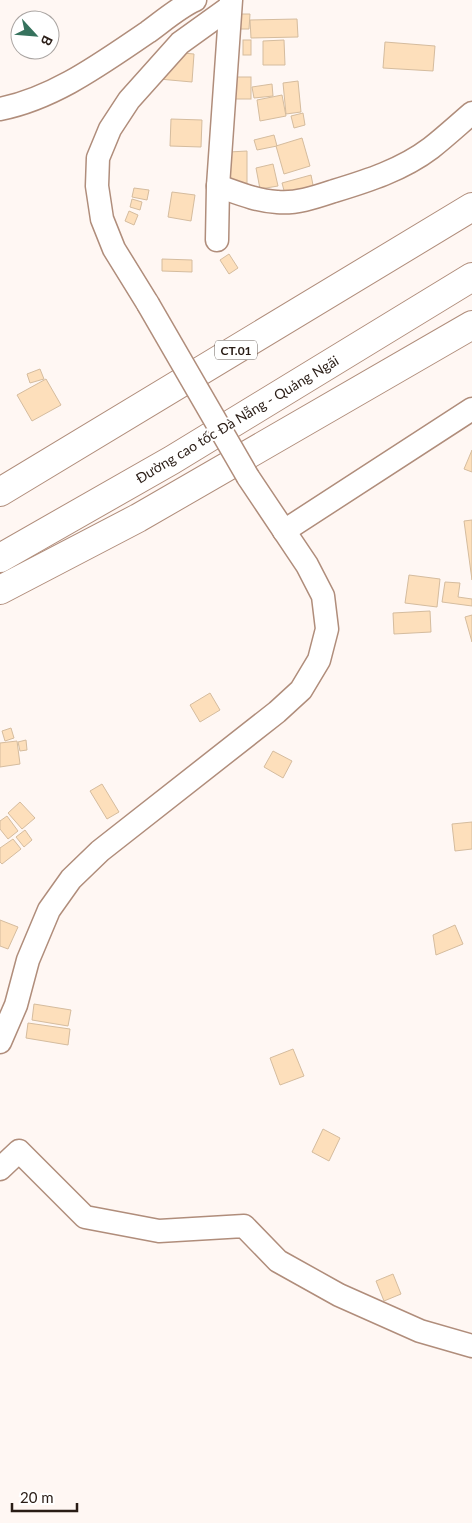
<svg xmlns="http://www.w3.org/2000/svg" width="472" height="1523" viewBox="0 0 472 1523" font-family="Lato,sans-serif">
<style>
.building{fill:#fddfbb;stroke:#d5bc9e}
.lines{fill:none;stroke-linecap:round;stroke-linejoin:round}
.street-casing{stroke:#b08d7b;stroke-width:25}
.highway-casing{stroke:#b08d7b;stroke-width:30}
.street{stroke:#fff;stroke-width:22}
.highway{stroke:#fff;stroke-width:28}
.street-bridge-casing{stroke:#b08d7b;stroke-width:25;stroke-linecap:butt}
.street-bridge{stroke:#fff;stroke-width:22}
.labels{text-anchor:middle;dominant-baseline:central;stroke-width:4;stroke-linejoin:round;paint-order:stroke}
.shield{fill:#fff;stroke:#69605b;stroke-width:1}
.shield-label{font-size:12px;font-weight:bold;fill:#291c15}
.street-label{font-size:14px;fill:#291c15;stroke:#fff}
</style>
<rect width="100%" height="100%" fill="#fff7f3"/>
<!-- building -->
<g class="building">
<polygon points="238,14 250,14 249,29 237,29"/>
<polygon points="297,19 298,37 251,38 250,20"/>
<rect x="243" y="40" width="8" height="15"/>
<polygon points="284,40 285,65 263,65 263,41"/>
<polygon points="385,42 435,46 433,71 383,68"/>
<polygon points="161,51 194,54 192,82 159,79"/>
<rect x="232" y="77" width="19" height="22"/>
<polygon points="298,81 301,112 286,114 283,83"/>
<polygon points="272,84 273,96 254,98 252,87"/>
<polygon points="282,95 286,116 260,121 257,100"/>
<polygon points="303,113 305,125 294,128 291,116"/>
<polygon points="171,119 202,120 201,147 170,146"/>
<polygon points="274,135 277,146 257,150 254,140"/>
<polygon points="302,138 310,166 284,174 276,146"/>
<polygon points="247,151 247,188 229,188 229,152"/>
<polygon points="273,164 278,186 260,189 256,168"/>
<polygon points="311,175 314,190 286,198 282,183"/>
<polygon points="134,188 149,190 147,200 132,197"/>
<polygon points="172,192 195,195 191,221 168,217"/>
<polygon points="132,199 142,202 140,210 130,207"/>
<polygon points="129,211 138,215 134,225 125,221"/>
<polygon points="229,254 238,268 229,274 220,260"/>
<polygon points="162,259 192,260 192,272 162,271"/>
<polygon points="40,369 44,379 30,383 27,374"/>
<polygon points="46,379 61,405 32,421 17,395"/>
<polygon points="472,450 472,472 464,469"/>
<polygon points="472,520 472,580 464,521"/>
<polygon points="409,575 440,579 437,607 405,603"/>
<polygon points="445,582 460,583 458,597 472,599 472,606 442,602"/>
<polygon points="430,611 431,632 394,634 393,613"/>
<polygon points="472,615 472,642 465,617"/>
<polygon points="210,693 220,710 200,722 190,705"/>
<polygon points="11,728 14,738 5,741 2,731"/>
<polygon points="26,740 27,750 20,751 18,742"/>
<polygon points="17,741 20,764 0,767 0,743"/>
<polygon points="273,751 292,761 283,778 264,767"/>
<polygon points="102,784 119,812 107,819 90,791"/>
<polygon points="20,802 35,818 22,829 8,813"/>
<polygon points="7,816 18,831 8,839 0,829 0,821"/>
<polygon points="472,822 472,849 455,851 452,824"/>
<polygon points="25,830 32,840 24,847 16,837"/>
<polygon points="13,839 21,849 2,864 0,862 0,848"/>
<polygon points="0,920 18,927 8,949 0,946"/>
<polygon points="455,925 463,944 436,955 433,935"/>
<polygon points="34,1004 71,1010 68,1026 32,1020"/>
<polygon points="28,1023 70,1029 68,1045 26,1038"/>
<polygon points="293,1049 304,1076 280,1085 270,1058"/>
<polygon points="323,1129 340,1138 329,1161 312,1152"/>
<polygon points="393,1274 401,1294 384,1301 376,1281"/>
</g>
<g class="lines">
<!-- street casing -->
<g class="street-casing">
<g id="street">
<path d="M0,109c55,-11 102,-46 148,-77 14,-10 31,-25 47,-32"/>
<path d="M218,186c20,7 39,15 59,16 19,2 39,-5 57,-11 33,-10 68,-21 97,-43 14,-11 27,-23 41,-35"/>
<polyline points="217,240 218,186 231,0"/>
<polyline points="148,304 114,249 102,219 97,186 98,158 110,129 129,100 180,43 230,7"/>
<polyline points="284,531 472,409"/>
<polyline points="0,1042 16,1005 28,960 49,910 71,879 100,851 277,712 301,690 319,660 327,629 323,596 307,565 248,477"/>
<polyline points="0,1169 19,1151 85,1217 159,1231 244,1226 278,1261 339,1295 420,1331 472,1346"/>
</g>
</g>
<!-- highway casing -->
<g class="highway-casing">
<g id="highway">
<polyline points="0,492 472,207"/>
<polyline points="0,558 172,460 472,277"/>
<polyline points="0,590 138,518 472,325"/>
</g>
</g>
<!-- street -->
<use href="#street" class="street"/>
<!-- highway -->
<use href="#highway" class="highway"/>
<!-- street-bridge casing -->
<g class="street-bridge-casing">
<polyline id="street-bridge" points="148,304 248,477"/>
</g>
<!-- street-bridge -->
<use href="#street-bridge" class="street-bridge"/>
</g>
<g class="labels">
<!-- shield labels -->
<rect class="shield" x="215" y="340.5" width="42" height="19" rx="4"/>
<g class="shield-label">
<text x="236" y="350">CT.01</text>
</g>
<!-- street labels -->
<g class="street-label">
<text transform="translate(237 419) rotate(-31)">Đường cao tốc Đà Nẵng - Quảng Ngãi</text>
</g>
</g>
<!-- north arrow -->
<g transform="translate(35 35) rotate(116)"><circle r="24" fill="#ffffff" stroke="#a9a4a1"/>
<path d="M0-4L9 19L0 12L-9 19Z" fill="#36725d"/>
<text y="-8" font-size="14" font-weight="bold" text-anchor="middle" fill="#291c15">B</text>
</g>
<!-- scale -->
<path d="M12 1503v8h65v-8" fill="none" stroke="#291c15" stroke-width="2.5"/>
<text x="20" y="1503" font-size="15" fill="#291c15" stroke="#ffffff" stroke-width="4" paint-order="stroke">20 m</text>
</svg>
